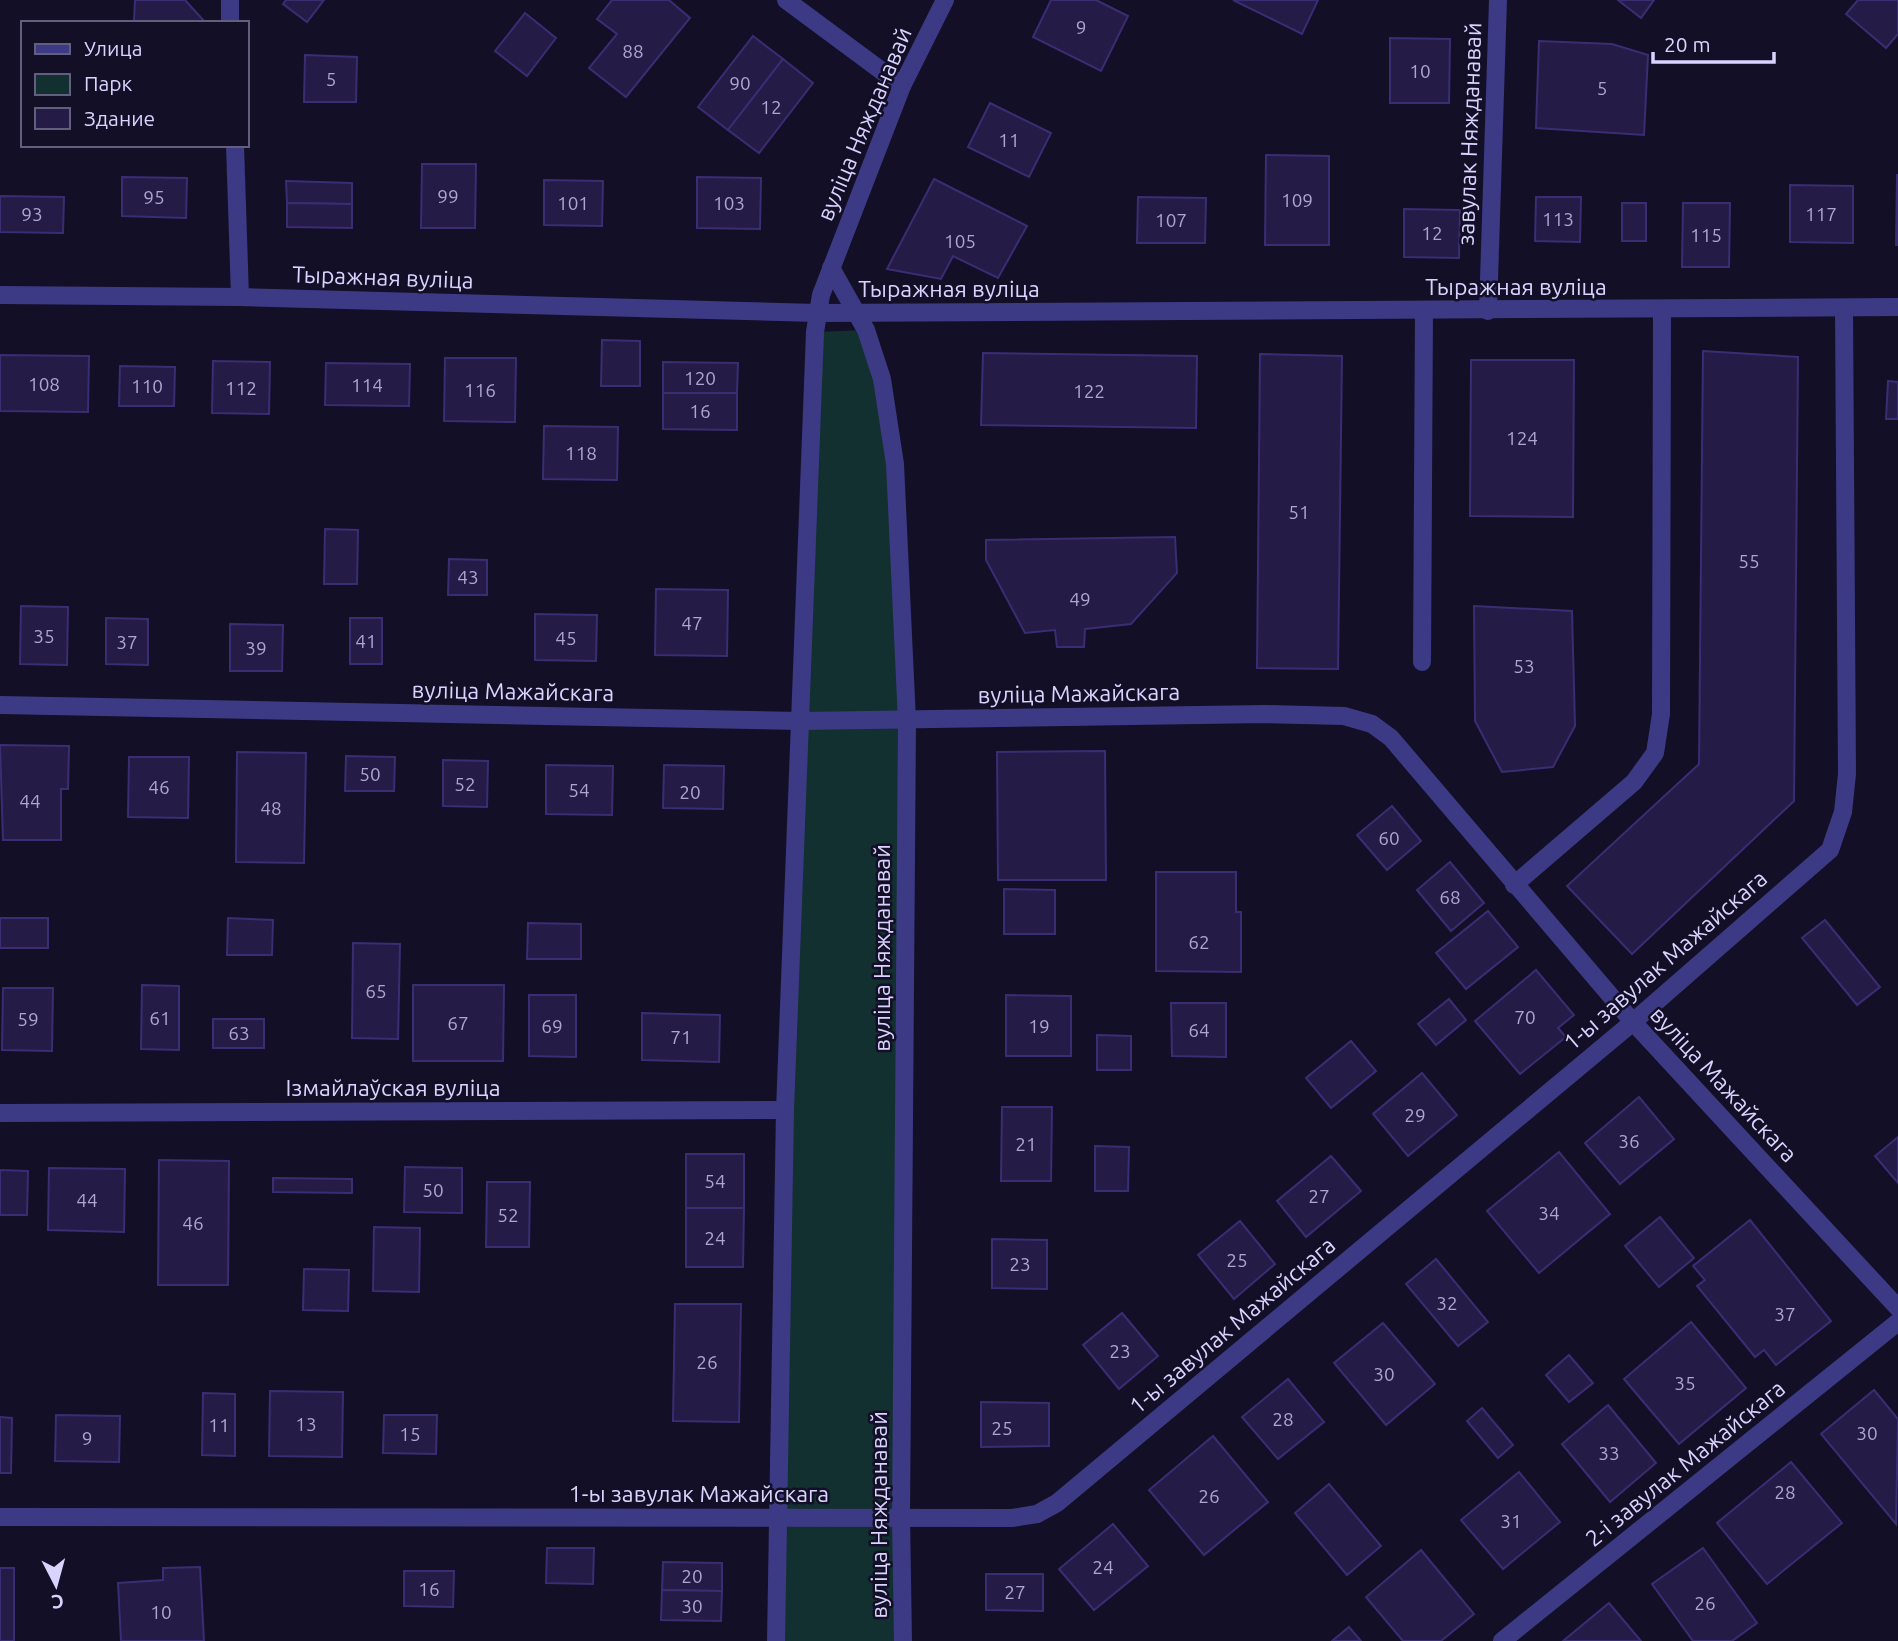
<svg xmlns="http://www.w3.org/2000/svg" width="1898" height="1641" viewBox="0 0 1898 1641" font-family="Ubuntu,sans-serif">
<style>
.green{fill:#12302f}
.building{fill:#241b47;stroke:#3b2d73;stroke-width:2}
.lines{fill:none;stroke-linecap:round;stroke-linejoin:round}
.minor{stroke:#3d3a85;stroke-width:18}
.labels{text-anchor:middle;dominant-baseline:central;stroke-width:5;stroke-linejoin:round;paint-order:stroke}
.number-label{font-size:19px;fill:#aca6d1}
.street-label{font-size:23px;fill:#d9d4ff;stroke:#130f26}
</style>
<rect width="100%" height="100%" fill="#130f26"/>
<!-- green -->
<polygon class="green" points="866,330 882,379 907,721 903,1641 776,1641 815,332"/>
<!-- building -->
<g class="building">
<polygon points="135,0 185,0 206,23 127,23 134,21"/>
<polygon points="286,0 324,0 307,22 283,4"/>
<polygon points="612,0 669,0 690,18 626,97 589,68 617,34 597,19"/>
<polygon points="1051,0 1096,0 1128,16 1101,71 1033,37"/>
<polygon points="1233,0 1318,0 1302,34"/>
<polygon points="1618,0 1654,0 1641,18"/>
<polygon points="1858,0 1898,0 1898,34 1886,48 1846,14"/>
<polygon points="525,13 556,38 527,76 495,51"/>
<polygon points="753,36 783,59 728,130 698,107"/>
<polygon points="1390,38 1450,39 1449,103 1390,103"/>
<polygon points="1539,41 1612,44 1648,55 1644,135 1536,128"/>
<polygon points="305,55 357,57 356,102 304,102"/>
<polygon points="783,59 813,83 759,153 728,130"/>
<polygon points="990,103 1051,133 1029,177 968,147"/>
<polygon points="1266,155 1329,156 1329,245 1265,245"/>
<polygon points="422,164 476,164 475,228 421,228"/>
<polygon points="1897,175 1898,175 1898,245 1896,245"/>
<polygon points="122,177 187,178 186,218 122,216"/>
<polygon points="697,177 761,178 760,229 697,228"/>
<polygon points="934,179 1027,226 998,278 953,256 941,279 887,269"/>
<polygon points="544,180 603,181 602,226 544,225"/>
<polygon points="286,181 352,183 352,204 287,203"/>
<polygon points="1790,185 1853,186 1853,243 1790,242"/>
<polygon points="0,196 64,197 63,233 0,232"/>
<polygon points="1138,197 1206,198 1205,243 1137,243"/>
<polygon points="1536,197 1581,197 1580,242 1535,241"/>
<polygon points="287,203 352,204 352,228 287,227"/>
<rect x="1622" y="203" width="24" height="38"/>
<polygon points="1683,203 1730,203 1729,267 1682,267"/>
<polygon points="1404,209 1460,210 1459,258 1404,257"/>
<polygon points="602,340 640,341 640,386 601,386"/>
<polygon points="1703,351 1798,357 1794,801 1632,954 1567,886 1699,764"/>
<polygon points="983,353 1197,356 1196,428 981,425"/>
<polygon points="1260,354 1342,356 1338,669 1257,668"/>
<polygon points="0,355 89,356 88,412 0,411"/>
<polygon points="445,358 516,358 515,422 444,421"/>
<polygon points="1471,360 1574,360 1573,517 1470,516"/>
<polygon points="213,361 270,362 269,414 212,413"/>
<polygon points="663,362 738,363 737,393 663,393"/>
<polygon points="326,363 410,364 409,406 325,405"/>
<polygon points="120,366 175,367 174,406 119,406"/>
<polygon points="1888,381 1898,382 1898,419 1886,419"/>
<polygon points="663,393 737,393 737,430 663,429"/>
<polygon points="544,426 618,427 617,480 543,479"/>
<polygon points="325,529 358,530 357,584 324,584"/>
<polygon points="1175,537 1177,573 1131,624 1085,629 1084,647 1057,647 1055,630 1025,633 986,560 986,540"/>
<polygon points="449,559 487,560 487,595 448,595"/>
<polygon points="656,589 728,590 727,656 655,655"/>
<polygon points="21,606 68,607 67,665 20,664"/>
<polygon points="1474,606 1572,611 1575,726 1553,767 1502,772 1475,721"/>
<polygon points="535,614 597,615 596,661 535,660"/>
<polygon points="106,618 148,619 148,665 106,664"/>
<rect x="350" y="618" width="32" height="46"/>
<polygon points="230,624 283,625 282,671 230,671"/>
<polygon points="0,745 69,746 68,789 61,789 61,840 3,840"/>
<polygon points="1105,751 1106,880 998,880 997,752"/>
<polygon points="237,752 306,753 304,863 236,862"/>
<polygon points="346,756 395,757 394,791 345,791"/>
<polygon points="129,757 189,757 188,818 128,817"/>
<polygon points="443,760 488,761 487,807 443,806"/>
<polygon points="546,765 613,766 612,815 546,814"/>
<polygon points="664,765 724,766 723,809 663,808"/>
<polygon points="1392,806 1421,841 1387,870 1357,835"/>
<polygon points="1450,862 1484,903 1451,931 1417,890"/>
<polygon points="1156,872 1236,872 1236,912 1241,912 1241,972 1156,971"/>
<polygon points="1004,889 1055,890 1055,934 1004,934"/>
<polygon points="1488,911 1518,947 1466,989 1436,953"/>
<rect x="0" y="918" width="48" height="30"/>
<polygon points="228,918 273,920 272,955 227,955"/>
<polygon points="1825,920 1880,987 1857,1005 1802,938"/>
<polygon points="528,923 581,924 581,959 527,959"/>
<polygon points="353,943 400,944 398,1039 352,1038"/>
<polygon points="1536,970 1574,1015 1558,1028 1566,1037 1520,1074 1475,1021"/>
<polygon points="142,985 179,986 179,1050 141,1049"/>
<polygon points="413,985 504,985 503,1061 413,1061"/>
<polygon points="3,988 53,988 52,1051 2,1050"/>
<polygon points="529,995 576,995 576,1057 529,1056"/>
<polygon points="1006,995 1071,996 1071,1056 1006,1056"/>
<polygon points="1449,999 1466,1020 1436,1045 1418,1024"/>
<polygon points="1171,1003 1226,1003 1226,1057 1172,1056"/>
<polygon points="642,1013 720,1015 719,1062 642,1060"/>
<rect x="213" y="1019" width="51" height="29"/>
<polygon points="1097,1035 1131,1036 1131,1070 1097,1070"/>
<polygon points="1351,1041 1376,1071 1331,1108 1306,1078"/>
<polygon points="1422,1073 1457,1115 1408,1156 1373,1114"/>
<polygon points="1639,1097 1674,1139 1620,1184 1585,1143"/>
<polygon points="1002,1107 1052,1107 1051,1181 1001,1181"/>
<polygon points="1898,1137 1898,1183 1875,1156"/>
<polygon points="1095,1146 1129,1147 1128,1191 1095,1191"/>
<polygon points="1559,1152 1610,1214 1539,1273 1487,1211"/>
<rect x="686" y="1154" width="58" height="54"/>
<polygon points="1331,1156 1361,1191 1306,1237 1277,1201"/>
<polygon points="159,1160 229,1161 228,1285 158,1285"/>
<polygon points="405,1167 462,1168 462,1213 404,1212"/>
<polygon points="49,1168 125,1169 124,1232 48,1230"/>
<polygon points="0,1170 28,1171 27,1215 0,1215"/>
<polygon points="273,1178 352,1179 352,1193 273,1192"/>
<polygon points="487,1182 530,1182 529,1247 486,1247"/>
<polygon points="686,1208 744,1208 743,1267 686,1267"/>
<polygon points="1660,1217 1694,1258 1659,1287 1625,1246"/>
<polygon points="1750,1220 1831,1321 1776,1365 1764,1350 1755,1357 1697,1286 1705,1280 1693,1266"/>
<polygon points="1240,1221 1275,1264 1234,1299 1198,1255"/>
<polygon points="374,1227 420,1228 419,1292 373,1291"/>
<polygon points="992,1239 1047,1240 1047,1289 992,1288"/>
<polygon points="1436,1259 1488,1322 1458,1346 1406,1284"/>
<polygon points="304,1269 349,1270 348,1311 303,1310"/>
<polygon points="675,1304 741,1304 739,1422 673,1421"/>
<polygon points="1122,1313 1158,1356 1119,1389 1083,1345"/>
<polygon points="1691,1322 1746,1388 1679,1444 1624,1379"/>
<polygon points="1383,1323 1435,1384 1386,1425 1334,1363"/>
<polygon points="1569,1355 1593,1383 1569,1402 1546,1375"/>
<polygon points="1288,1379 1324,1422 1278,1459 1242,1417"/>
<polygon points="1874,1390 1898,1419 1896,1524 1821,1434"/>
<polygon points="270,1391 343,1392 342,1457 269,1456"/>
<polygon points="203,1393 235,1394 235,1456 202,1455"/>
<polygon points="981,1402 1049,1403 1049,1446 981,1447"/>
<polygon points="1608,1405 1656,1463 1610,1502 1562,1444"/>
<polygon points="1482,1408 1513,1445 1498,1458 1467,1421"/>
<polygon points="56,1415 120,1416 119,1462 55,1461"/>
<polygon points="384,1415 437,1415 436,1454 383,1453"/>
<polygon points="0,1417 12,1418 11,1473 0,1473"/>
<polygon points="1213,1436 1268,1502 1204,1555 1149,1490"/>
<polygon points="1791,1462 1842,1523 1767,1584 1717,1523"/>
<polygon points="1519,1472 1560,1522 1503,1569 1461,1520"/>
<polygon points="1329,1484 1381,1546 1347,1575 1295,1513"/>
<polygon points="1113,1524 1148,1566 1094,1610 1059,1569"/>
<polygon points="547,1548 594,1548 593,1584 546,1583"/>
<polygon points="1703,1548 1757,1623 1732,1641 1693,1641 1652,1584"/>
<polygon points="1421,1550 1474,1614 1441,1641 1403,1641 1366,1597"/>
<polygon points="663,1562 722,1563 722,1591 662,1590"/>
<polygon points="200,1567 204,1641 121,1641 118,1583 163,1580 163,1568"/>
<rect x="0" y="1568" width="14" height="73"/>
<polygon points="404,1571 454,1571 453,1607 404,1606"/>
<polygon points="986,1574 1043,1574 1043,1611 986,1610"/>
<polygon points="662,1590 722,1591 721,1621 661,1620"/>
<polygon points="1609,1603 1641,1641 1563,1641"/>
<polygon points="1349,1627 1361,1641 1332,1641"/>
</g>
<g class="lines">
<!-- minor -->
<g class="minor">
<polyline points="230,0 230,23"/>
<polyline points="786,0 902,86"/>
<polyline points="235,145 240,297"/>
<polyline points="831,268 866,330 882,379 895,464 907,721 901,1516 903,1641"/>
<polyline points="0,295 240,297 817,313 1898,307"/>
<polyline points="1488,311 1498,0"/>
<polyline points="1422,662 1424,311"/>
<polyline points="0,705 800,721 1265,714 1344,716 1372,724 1391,738 1633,1022 1898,1308"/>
<polyline points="1514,885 1634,782 1655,753 1661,714 1662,309"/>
<polyline points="0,1113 785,1110"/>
<polyline points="0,1517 1012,1518 1037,1514 1057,1503 1633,1022 1830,850 1843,812 1847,774 1844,308"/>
<polyline points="776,1641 785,1110 815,332 821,295 902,86 945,0"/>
<polyline points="1502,1641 1898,1322"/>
</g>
</g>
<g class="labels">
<!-- number labels -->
<g class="number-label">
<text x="1081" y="27">9</text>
<text x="633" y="51">88</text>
<text x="1420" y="71">10</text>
<text x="331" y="79">5</text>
<text x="740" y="83">90</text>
<text x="1602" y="88">5</text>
<text x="771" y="107">12</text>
<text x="1009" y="140">11</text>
<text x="448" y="196">99</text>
<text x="154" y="197">95</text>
<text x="1297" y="200">109</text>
<text x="573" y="203">101</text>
<text x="729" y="203">103</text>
<text x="32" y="214">93</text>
<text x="1821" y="214">117</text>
<text x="1558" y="219">113</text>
<text x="1171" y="220">107</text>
<text x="1432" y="233">12</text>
<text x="1706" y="235">115</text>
<text x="960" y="241">105</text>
<text x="700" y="378">120</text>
<text x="44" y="384">108</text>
<text x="367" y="385">114</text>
<text x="147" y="386">110</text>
<text x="241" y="388">112</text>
<text x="480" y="390">116</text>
<text x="1089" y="391">122</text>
<text x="700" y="411">16</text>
<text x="1522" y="438">124</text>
<text x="581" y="453">118</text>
<text x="1299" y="512">51</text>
<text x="1749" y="561">55</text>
<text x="468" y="577">43</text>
<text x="1080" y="599">49</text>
<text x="692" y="623">47</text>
<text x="44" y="636">35</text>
<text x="566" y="638">45</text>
<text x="366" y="641">41</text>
<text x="127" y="642">37</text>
<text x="256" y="648">39</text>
<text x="1524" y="666">53</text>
<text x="370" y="774">50</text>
<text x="465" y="784">52</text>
<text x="159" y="787">46</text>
<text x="579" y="790">54</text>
<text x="690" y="792">20</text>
<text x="30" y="801">44</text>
<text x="271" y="808">48</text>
<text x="1389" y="838">60</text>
<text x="1450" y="897">68</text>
<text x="1199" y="942">62</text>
<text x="376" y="991">65</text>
<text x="1525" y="1017">70</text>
<text x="160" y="1018">61</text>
<text x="28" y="1019">59</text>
<text x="458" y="1023">67</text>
<text x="552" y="1026">69</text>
<text x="1039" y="1026">19</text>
<text x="1199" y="1030">64</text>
<text x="239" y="1033">63</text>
<text x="681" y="1037">71</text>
<text x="1415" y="1115">29</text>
<text x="1629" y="1141">36</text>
<text x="1026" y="1144">21</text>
<text x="715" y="1181">54</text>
<text x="433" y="1190">50</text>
<text x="1319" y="1196">27</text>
<text x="87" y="1200">44</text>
<text x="1549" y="1213">34</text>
<text x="508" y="1215">52</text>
<text x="193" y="1223">46</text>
<text x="715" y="1238">24</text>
<text x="1237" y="1260">25</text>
<text x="1020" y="1264">23</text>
<text x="1447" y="1303">32</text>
<text x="1785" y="1314">37</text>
<text x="1120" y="1351">23</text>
<text x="707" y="1362">26</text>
<text x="1384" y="1374">30</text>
<text x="1685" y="1383">35</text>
<text x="1283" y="1419">28</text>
<text x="306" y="1424">13</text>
<text x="219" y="1425">11</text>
<text x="1002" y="1428">25</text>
<text x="1867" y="1433">30</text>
<text x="410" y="1434">15</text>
<text x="87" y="1438">9</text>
<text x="1609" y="1453">33</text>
<text x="1785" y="1492">28</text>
<text x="1209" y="1496">26</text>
<text x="1511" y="1521">31</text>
<text x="1103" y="1567">24</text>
<text x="692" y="1576">20</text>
<text x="429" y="1589">16</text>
<text x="1015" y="1592">27</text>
<text x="1705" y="1603">26</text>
<text x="692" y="1606">30</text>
<text x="161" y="1612">10</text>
</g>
<!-- street labels -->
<g class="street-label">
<text transform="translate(864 124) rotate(-67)">вуліца Няжданавай</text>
<text transform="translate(1469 134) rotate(-88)">завулак Няжданавай</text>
<text transform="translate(383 277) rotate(2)">Тыражная вуліца</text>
<text x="1516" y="286">Тыражная вуліца</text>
<text x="949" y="288">Тыражная вуліца</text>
<text transform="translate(513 691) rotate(1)">вуліца Мажайскага</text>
<text transform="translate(1079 693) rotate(-1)">вуліца Мажайскага</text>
<text transform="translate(881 948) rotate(-90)">вуліца Няжданавай</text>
<text transform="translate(1665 960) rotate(-41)">1-ы завулак Мажайскага</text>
<text transform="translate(1724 1084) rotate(47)">вуліца Мажайскага</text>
<text x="393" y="1087">Ізмайлаўская вуліца</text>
<text transform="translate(1232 1325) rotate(-40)">1-ы завулак Мажайскага</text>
<text transform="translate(1685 1463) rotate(-39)">2-і завулак Мажайскага</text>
<text x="699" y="1493">1-ы завулак Мажайскага</text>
<text transform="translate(878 1515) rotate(-90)">вуліца Няжданавай</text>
</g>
</g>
<!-- legend -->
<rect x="21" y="21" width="228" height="126" fill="#130f26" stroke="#625e7d" stroke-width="2"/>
<rect x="35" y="44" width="35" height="10" fill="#3d3a85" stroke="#625e7d" stroke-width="2"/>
<text x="84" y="56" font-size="21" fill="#d9d4ff">Улица</text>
<rect x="35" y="74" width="35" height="21" fill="#12302f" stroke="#625e7d" stroke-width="2"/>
<text x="84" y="91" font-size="21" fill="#d9d4ff">Парк</text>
<rect x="35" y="108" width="35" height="21" fill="#241b47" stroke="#625e7d" stroke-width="2"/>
<text x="84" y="126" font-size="21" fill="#d9d4ff">Здание</text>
<!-- north arrow -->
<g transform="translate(56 1585) rotate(174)" stroke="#130f26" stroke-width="5" paint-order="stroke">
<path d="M0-5L12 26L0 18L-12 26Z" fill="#d9d4ff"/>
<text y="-10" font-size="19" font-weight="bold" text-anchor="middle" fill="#d9d4ff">С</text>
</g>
<!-- scale -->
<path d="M1653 52v10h121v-10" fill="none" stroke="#d9d4ff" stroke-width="3.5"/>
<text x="1664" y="52" font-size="21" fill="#d9d4ff" stroke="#130f26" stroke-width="5" paint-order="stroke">20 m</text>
</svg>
